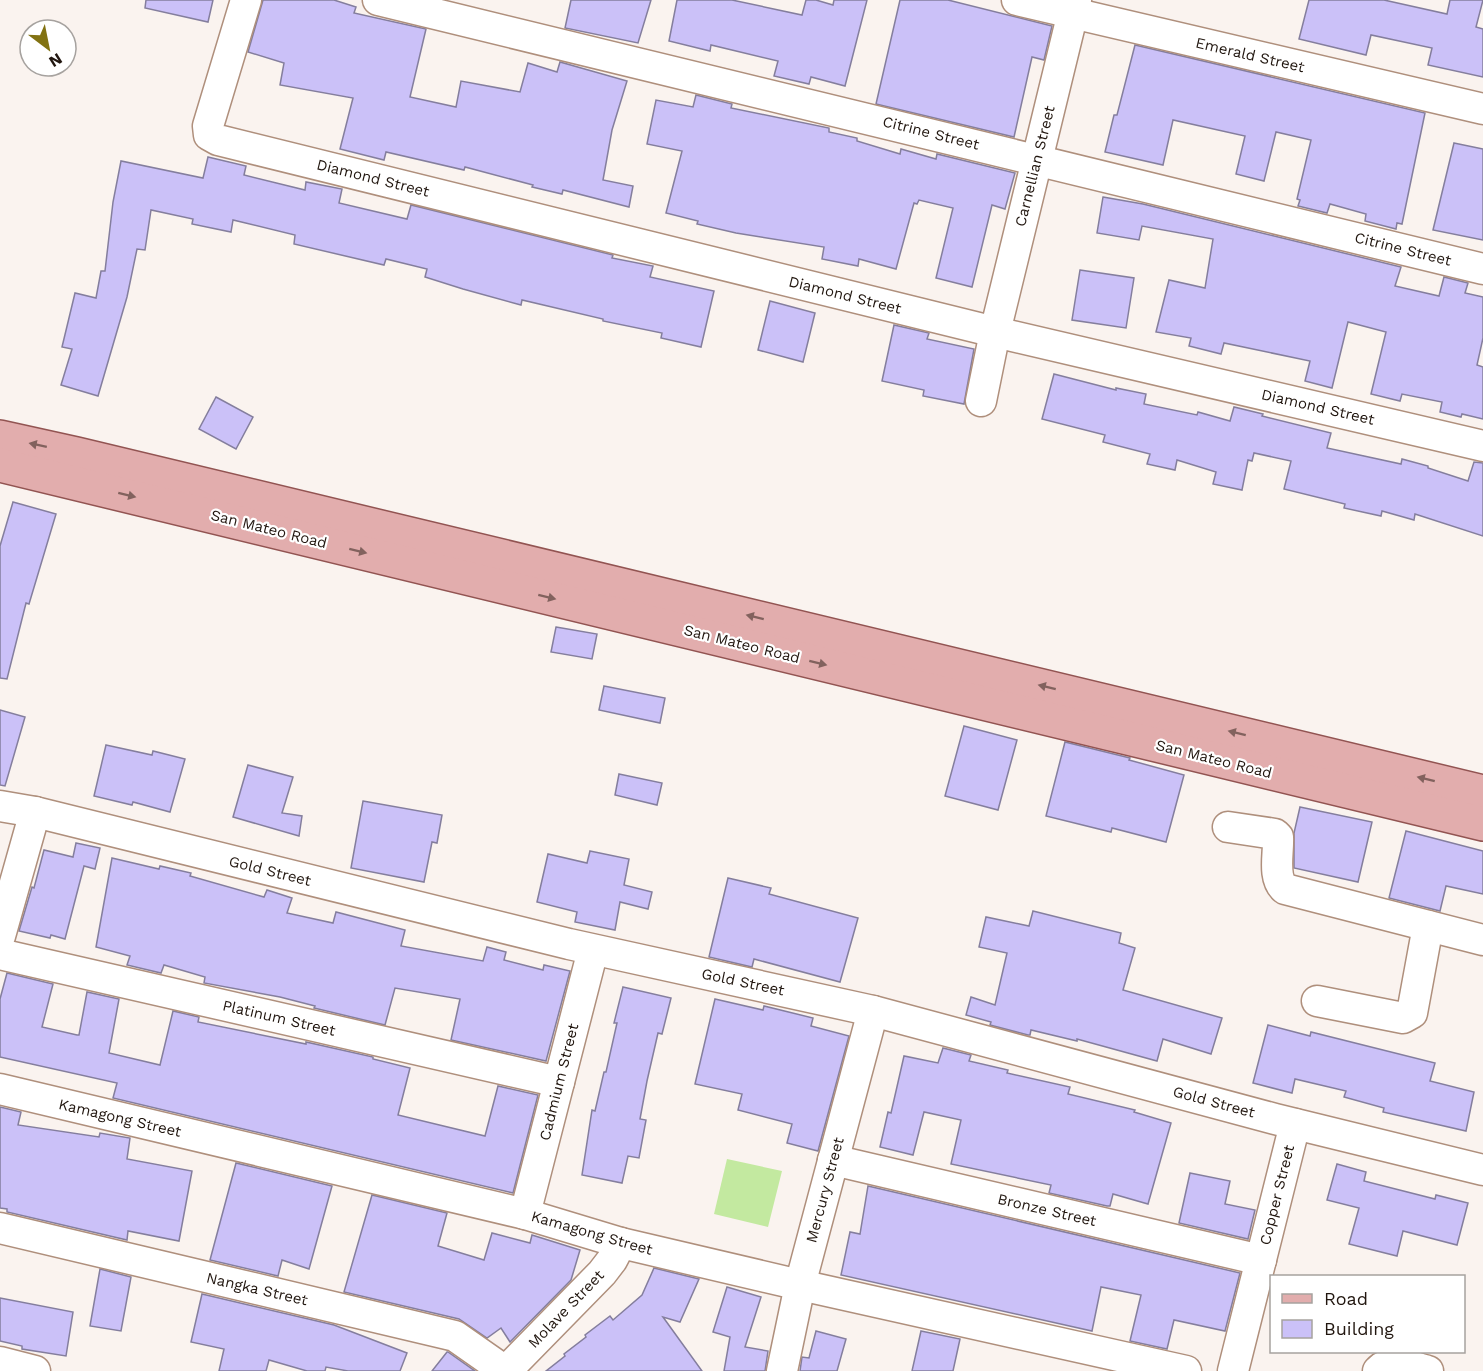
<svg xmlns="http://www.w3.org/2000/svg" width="1483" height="1371" viewBox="0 0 1483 1371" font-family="'Work Sans',sans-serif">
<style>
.green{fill:#c3e9a0}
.building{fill:#cbc1f8;stroke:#847e9d;stroke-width:1.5}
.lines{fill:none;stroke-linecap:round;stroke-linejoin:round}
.minor-casing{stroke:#af8f7c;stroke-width:33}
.major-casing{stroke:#925452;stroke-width:36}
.minor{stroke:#fff;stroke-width:30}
.major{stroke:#e2adad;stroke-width:33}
.oneway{fill:#82625e}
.labels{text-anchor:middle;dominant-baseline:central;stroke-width:4.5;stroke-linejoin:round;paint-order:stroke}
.street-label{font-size:15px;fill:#21160f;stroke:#fff}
</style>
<rect width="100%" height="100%" fill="#faf3ef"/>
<!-- green -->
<polygon class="green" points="727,1159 782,1171 768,1227 714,1214"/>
<!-- building -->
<g class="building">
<polygon points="146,0 213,0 208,22 145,8"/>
<polygon points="263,0 334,0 356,7 354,13 426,29 410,97 456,107 461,81 520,92 528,63 557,72 560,62 627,81 612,130 603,180 633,186 629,207 563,190 562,194 532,187 533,185 465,167 464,170 386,152 384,160 340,149 353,98 280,85 284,63 248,52"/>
<polygon points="571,0 651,0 638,43 565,28"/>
<polygon points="677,0 732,0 802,15 806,0 816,0 833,5 834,0 867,0 845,86 811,77 809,84 774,76 778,61 711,45 710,51 669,41"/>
<polygon points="900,0 948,0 1052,26 1044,60 1032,57 1014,137 876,104"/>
<polygon points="1309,0 1384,0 1447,14 1450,0 1483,0 1476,27 1483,29 1483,77 1428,65 1432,48 1371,35 1366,55 1299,39"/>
<polygon points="1135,45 1425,113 1402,224 1397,223 1396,229 1365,221 1366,214 1330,204 1327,213 1298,206 1300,200 1297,199 1311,140 1276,132 1264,181 1236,174 1245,136 1173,120 1163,165 1105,152 1114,115 1117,115"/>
<polygon points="696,95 732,104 731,108 829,128 829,132 857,138 857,141 900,154 901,149 936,159 937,154 1015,173 1005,209 992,205 972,287 936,278 953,208 919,200 917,204 914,203 896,269 859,259 858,266 822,259 824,247 736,233 697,224 698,221 666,213 682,151 647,144 656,100 693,107"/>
<polygon points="1454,143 1483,149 1483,240 1433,230"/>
<polygon points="208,157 246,166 244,175 305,190 306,182 342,189 339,203 407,219 411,205 613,255 612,258 653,266 650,277 714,291 701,347 661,338 662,333 603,321 603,319 522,300 521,305 463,289 425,277 427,269 386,259 384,265 294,244 295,235 233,220 231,232 192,224 193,219 151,210 145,250 137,249 127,297 98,396 61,385 72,349 62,347 75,293 96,298 101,271 105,271 113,202 121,161 203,178"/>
<polygon points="1103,197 1143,204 1401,267 1395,286 1439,296 1444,277 1468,283 1465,293 1483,297 1483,338 1477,365 1483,367 1483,419 1462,414 1461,417 1440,412 1442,402 1402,394 1400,401 1371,394 1386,332 1348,322 1332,388 1305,381 1310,361 1224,343 1221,354 1189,346 1191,338 1156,332 1169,280 1205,288 1213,239 1142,226 1139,240 1097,233"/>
<polygon points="1080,270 1134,278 1126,328 1072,320"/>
<polygon points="770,301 815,313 803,362 758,350"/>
<polygon points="894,325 929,333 927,339 974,349 964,404 923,396 924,390 882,381"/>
<polygon points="1054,374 1116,390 1116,388 1146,394 1144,404 1197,415 1198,412 1230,421 1234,407 1263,414 1262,416 1331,433 1327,448 1401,464 1402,459 1428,466 1428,468 1468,481 1474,462 1483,463 1483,536 1415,514 1414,520 1382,511 1381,516 1344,508 1345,504 1284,489 1291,461 1254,453 1252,461 1248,460 1242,490 1213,484 1216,472 1177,460 1175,470 1147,464 1150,454 1103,442 1105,435 1042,419"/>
<polygon points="216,397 253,417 236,449 199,429"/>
<polygon points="13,502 56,514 29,604 26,603 7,679 0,678 0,546"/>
<polygon points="556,627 597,634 592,659 551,652"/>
<polygon points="604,686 665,698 660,723 599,710"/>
<polygon points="0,710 25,717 5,786 0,785"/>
<polygon points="964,726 1017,740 998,810 945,796"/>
<polygon points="1065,742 1130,758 1129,760 1184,775 1166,842 1112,828 1111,832 1046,816"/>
<polygon points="106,745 152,755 153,751 185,759 170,812 133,802 132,805 94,796"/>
<polygon points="248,765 293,777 282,813 302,816 299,836 233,817"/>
<polygon points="619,774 662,783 657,805 615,795"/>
<polygon points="363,801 442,815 437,843 432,842 424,882 351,868"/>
<polygon points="1300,807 1372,822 1358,882 1294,868 1294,833"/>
<polygon points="1406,831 1483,851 1483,894 1446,886 1440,911 1389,898"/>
<polygon points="76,843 100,848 95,869 84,866 65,939 51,935 50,938 19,931 32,887 34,888 44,850 73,857"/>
<polygon points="590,851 629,859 624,885 652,892 648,909 620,902 615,930 575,922 577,912 537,902 548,854 587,863"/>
<polygon points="112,858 159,869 160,866 191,873 190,876 264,897 267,890 292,898 287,913 333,923 336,912 405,930 401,946 483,961 487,947 506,952 504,960 543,970 544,965 570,971 546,1061 451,1040 460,999 395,988 385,1025 314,1008 315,1006 280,997 204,983 205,977 164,965 161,973 127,965 130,956 96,947"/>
<polygon points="728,878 771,888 769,894 858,918 840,982 754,959 752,967 709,957"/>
<polygon points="1033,911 1121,933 1119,943 1135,948 1123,990 1222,1018 1211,1054 1163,1039 1157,1061 1077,1039 1077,1041 1031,1030 1030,1035 1028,1035 990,1025 991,1022 966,1015 971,997 995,1005 1007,953 979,947 986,917 1029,926"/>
<polygon points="7,973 53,984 42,1027 77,1035 79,1035 87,992 119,999 109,1053 160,1065 173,1011 199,1017 198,1022 306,1044 306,1042 373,1057 373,1059 410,1068 398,1115 485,1136 498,1086 538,1095 513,1193 113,1098 117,1083 0,1057 0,999"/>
<polygon points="623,987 671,998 662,1034 658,1033 647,1081 640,1119 646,1120 639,1158 628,1156 622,1183 582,1175 592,1110 595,1111 604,1072 606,1072 617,1023 614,1023"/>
<polygon points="715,999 763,1010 764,1006 813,1018 811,1026 849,1036 818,1151 787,1143 792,1124 738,1110 742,1094 695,1084"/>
<polygon points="1268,1025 1310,1036 1311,1032 1435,1063 1430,1081 1474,1092 1466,1131 1383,1112 1384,1108 1344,1097 1346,1091 1295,1079 1292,1093 1253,1083"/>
<polygon points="943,1048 971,1055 969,1061 1008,1070 1007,1073 1070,1087 1068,1094 1135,1110 1134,1112 1171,1123 1148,1204 1113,1194 1110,1206 1107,1206 1049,1193 1051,1185 951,1164 961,1120 924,1112 913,1155 880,1147 888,1112 891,1113 904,1056 938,1063"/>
<polygon points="0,1107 21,1112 18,1125 99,1137 100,1133 130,1138 127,1159 192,1171 179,1241 128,1231 127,1240 7,1212 7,1209 0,1208"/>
<polygon points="236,1163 332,1186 309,1269 282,1260 278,1276 210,1260"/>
<polygon points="1337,1164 1366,1172 1364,1181 1435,1199 1436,1195 1468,1203 1457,1245 1403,1231 1397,1256 1349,1244 1359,1208 1327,1200"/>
<polygon points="1190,1173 1230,1181 1225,1204 1255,1210 1248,1239 1179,1223"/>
<polygon points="868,1186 1240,1273 1225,1331 1174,1320 1167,1349 1130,1341 1141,1295 1101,1287 1092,1331 841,1275 850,1232 860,1234"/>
<polygon points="372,1195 447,1213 438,1246 484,1260 492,1233 530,1243 532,1235 580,1250 571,1280 510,1342 501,1328 487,1338 459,1319 344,1292"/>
<polygon points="654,1268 699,1279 680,1322 663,1317 702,1371 546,1371 565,1356 564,1354 586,1337 585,1335 610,1316 613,1320 642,1295"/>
<polygon points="100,1269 131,1277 121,1331 90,1326"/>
<polygon points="727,1287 761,1297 745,1347 768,1351 765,1371 724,1371 730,1337 713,1332"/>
<polygon points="202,1294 334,1325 407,1353 400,1371 348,1371 326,1367 325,1371 307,1371 269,1360 266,1371 219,1371 224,1349 191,1342"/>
<polygon points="0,1298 73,1312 66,1356 22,1349 22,1346 0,1341"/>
<polygon points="816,1331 846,1339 837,1371 800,1371 802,1357 809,1358"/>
<polygon points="921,1331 960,1339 953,1371 912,1371"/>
<polygon points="447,1352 448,1352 475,1371 432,1371"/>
</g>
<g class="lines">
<!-- minor casing -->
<g class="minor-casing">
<g id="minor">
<polyline points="246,0 208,126 209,135 218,140 995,332 1483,446"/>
<polyline points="378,0 1483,269"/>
<polyline points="1017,0 1483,109"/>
<polyline points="981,401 995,332 1076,0"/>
<polyline points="0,806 35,812 569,944 873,1011 1275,1119 1483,1170"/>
<path d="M1228,827l47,7 3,3c1,16 -6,41 7,52l198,51"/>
<polyline points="0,936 35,812"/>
<polyline points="0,954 559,1082"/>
<polyline points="1317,1001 1403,1018 1412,1013 1428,926"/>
<polyline points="0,1089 525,1214 621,1243 800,1285 1186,1371"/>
<polyline points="833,1160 1261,1260"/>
<polyline points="525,1214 593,950"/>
<polyline points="0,1228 455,1336 505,1371"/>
<polyline points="0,1362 35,1371"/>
<polyline points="506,1371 602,1273 612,1260 621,1243"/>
<polyline points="782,1371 800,1285 873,1011"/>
<polyline points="1233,1371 1295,1124"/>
<path d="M1378,1371c14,-15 33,-4 50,0"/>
</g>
</g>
<!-- major casing -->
<g class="major-casing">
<g id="major">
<polyline points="0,437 77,454 1483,792"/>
<polyline points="0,465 1483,824"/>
</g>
</g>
<!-- minor -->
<use href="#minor" class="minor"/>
<!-- major -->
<use href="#major" class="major"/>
</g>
<!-- one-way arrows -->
<defs><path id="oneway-solid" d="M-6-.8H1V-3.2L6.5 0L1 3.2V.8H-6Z" transform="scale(1.5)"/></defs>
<g class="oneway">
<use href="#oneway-solid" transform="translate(38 445) rotate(-168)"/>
<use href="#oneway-solid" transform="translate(127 495) rotate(14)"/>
<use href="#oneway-solid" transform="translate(358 551) rotate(14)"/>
<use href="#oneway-solid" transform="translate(547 597) rotate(14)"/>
<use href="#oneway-solid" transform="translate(755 617) rotate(-166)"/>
<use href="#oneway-solid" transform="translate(818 663) rotate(14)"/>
<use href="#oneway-solid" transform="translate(1047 687) rotate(-166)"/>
<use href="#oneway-solid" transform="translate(1237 733) rotate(-166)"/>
<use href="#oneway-solid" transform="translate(1426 779) rotate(-166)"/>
</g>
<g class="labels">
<!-- street labels -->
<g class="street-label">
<text transform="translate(1250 55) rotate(13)">Emerald Street</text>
<text transform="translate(931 133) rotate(14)">Citrine Street</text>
<text transform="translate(1035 166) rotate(-76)">Carnellian Street</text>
<text transform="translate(373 178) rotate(14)">Diamond Street</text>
<text transform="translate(1403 249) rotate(14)">Citrine Street</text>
<text transform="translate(845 295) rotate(14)">Diamond Street</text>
<text transform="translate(1318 407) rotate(13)">Diamond Street</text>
<text transform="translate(269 529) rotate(14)">San Mateo Road</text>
<text transform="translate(742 644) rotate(14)">San Mateo Road</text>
<text transform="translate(1214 759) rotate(14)">San Mateo Road</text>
<text transform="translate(270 871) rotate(14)">Gold Street</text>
<text transform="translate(743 982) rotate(12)">Gold Street</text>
<text transform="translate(279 1018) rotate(13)">Platinum Street</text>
<text transform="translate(559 1082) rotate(-76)">Cadmium Street</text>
<text transform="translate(1214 1102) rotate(15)">Gold Street</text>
<text transform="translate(120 1118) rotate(13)">Kamagong Street</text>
<text transform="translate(825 1190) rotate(-75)">Mercury Street</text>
<text transform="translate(1277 1195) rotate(-76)">Copper Street</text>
<text transform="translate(1047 1210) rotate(13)">Bronze Street</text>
<text transform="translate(592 1233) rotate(16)">Kamagong Street</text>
<text transform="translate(257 1289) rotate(13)">Nangka Street</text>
<text transform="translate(566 1309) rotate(-46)">Molave Street</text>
</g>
</g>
<!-- legend -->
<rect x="1270" y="1275" width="195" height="78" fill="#ffffff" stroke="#a6a29f" stroke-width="1.5"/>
<rect x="1282" y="1294" width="30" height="9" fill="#e2adad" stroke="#a6a29f" stroke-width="1.5"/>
<text x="1324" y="1305" font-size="18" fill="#21160f">Road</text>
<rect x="1282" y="1320" width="30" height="18" fill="#cbc1f8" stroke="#a6a29f" stroke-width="1.5"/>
<text x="1324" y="1335" font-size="18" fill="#21160f">Building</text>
<!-- north arrow -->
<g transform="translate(48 48) rotate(148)"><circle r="28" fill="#ffffff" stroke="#a6a29f" stroke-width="1.5"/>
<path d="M0-4.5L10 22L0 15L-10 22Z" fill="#827212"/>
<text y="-9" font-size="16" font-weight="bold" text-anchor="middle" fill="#21160f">N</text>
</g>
</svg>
